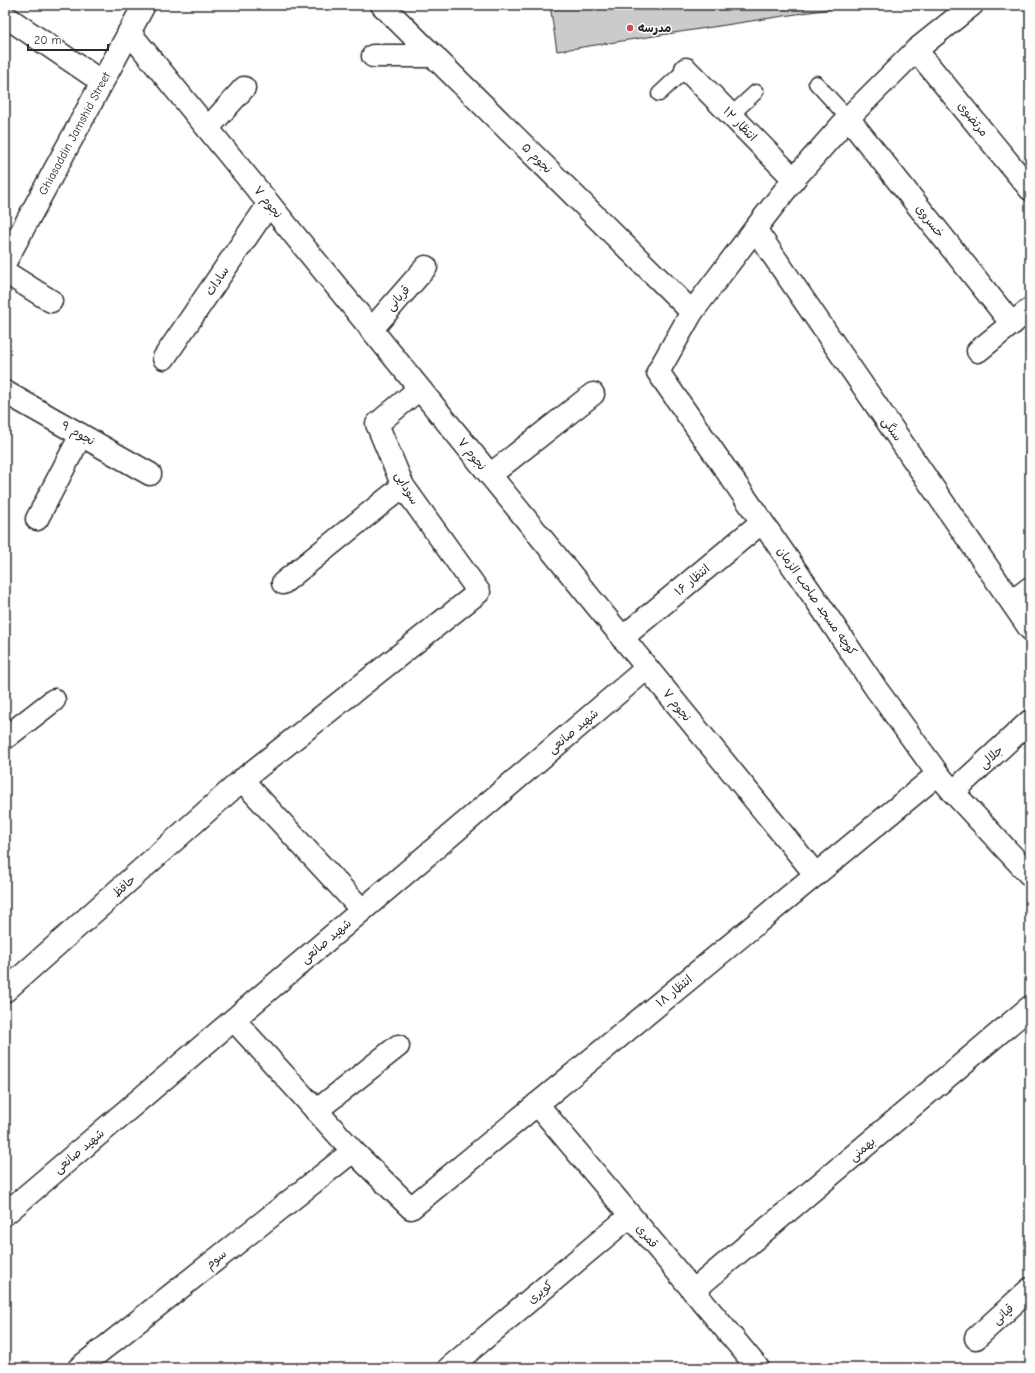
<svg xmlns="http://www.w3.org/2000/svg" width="1035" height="1373" viewBox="0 0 1035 1373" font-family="'Comic Neue','Playpen Sans Arabic',sans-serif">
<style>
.building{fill:#cbcbcb;stroke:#2b2b2b}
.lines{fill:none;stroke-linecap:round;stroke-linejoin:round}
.service-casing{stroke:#2b2b2b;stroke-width:17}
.minor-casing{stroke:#2b2b2b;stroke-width:25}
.secondary-casing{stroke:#2b2b2b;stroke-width:25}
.service{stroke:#fff;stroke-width:14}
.minor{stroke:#fff;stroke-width:22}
.secondary{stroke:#fff;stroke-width:22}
.poi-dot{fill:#d1495b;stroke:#fff;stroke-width:1.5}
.labels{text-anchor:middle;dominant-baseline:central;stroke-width:3;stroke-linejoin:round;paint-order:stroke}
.poi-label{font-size:12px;font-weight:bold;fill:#2b2b2b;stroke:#fff;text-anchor:start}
.street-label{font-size:12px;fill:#2b2b2b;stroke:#fff}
</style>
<rect width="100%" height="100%" fill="#fff"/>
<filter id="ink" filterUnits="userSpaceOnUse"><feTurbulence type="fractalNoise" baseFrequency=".025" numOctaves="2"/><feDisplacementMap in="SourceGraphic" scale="8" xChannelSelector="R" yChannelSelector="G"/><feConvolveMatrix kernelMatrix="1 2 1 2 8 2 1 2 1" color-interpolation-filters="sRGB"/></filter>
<g filter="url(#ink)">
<!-- building -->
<polygon class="building" points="550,5 855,5 557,51"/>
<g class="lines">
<!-- service casing -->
<g class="service-casing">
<g id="service">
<polyline points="816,83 848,118"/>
<polyline points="659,94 686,69"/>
<polyline points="731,115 756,92"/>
</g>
</g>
<!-- minor casing -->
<g class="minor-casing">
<g id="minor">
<polyline points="382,5 692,312"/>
<polyline points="972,5 916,50 848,118 794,179 755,229 692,312 658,372 819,604 877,690 938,774 953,792 1030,875"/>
<polyline points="5,16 102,82"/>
<polyline points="129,32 816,875"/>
<polyline points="916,50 1030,189"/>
<polyline points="373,56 434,56"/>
<polyline points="686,69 794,179"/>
<polyline points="848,118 1012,324"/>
<polyline points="208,128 244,88"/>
<polyline points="755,229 1030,629"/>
<polyline points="5,272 51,301"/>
<polyline points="371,330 426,267"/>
<polyline points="978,351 1030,309"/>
<polyline points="164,358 269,204"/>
<polyline points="5,392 150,474"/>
<polyline points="490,475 593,394"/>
<polyline points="37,519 81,435"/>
<polyline points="283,583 403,486"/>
<polyline points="1012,602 1030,588"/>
<polyline points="622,638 762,522"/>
<polyline points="5,738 54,700"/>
<polyline points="242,780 362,910"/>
<polyline points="953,792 1030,721"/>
<polyline points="5,991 242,780 479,592 403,486 377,424 419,389"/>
<polyline points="234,1020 353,1151 411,1208 938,774"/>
<polyline points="537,1104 758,1368"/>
<polyline points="316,1111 398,1046"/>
<polyline points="5,1214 647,668"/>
<polyline points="693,1291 1030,1007"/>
<polyline points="976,1338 1030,1289"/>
<polyline points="79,1368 353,1151"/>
<polyline points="449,1368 630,1216"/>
</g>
</g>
<!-- secondary casing -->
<g class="secondary-casing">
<g id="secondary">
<path id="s1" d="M5,262l139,-257"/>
</g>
</g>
<!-- service -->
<use href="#service" class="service"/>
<!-- minor -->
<use href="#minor" class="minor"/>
<!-- secondary -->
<use href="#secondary" class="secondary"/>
</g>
</g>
<!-- markers -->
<circle class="poi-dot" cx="630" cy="28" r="4"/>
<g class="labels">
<!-- poi labels -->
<g class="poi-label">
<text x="638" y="28">مدرسه</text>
</g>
<!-- street labels -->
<g class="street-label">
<text transform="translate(973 119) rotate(51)">مرتضوی</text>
<text transform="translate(740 124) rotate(46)">انتظار ۱۲</text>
<text stroke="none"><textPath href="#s1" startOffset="146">Ghiasaddin Jamshid Street</textPath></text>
<text transform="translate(537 158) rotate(45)">نجوم ۵</text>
<text transform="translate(268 202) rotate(51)">نجوم ۷</text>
<text transform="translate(930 221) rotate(52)">خسروی</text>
<text transform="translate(217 281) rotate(-56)">سادات</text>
<text transform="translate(398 298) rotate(-49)">قربانی</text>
<text transform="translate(892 429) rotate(55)">سنگی</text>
<text transform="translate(78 433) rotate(29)">نجوم ۹</text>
<text transform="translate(472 454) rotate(51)">نجوم ۷</text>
<text transform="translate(407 488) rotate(60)">سودایی</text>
<text transform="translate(692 580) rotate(-40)">انتظار ۱۶</text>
<text transform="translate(817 601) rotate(55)">کوچه مسجد صاحب الزمان</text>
<text transform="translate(677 705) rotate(51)">نجوم ۷</text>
<text transform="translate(573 731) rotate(-40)">شهید صانعی</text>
<text transform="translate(991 757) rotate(-43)">جلالی</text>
<text transform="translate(124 886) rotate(-42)">حافظ</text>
<text transform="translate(326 941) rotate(-40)">شهید صانعی</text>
<text transform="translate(674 991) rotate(-39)">انتظار ۱۸</text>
<text transform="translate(862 1149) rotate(-40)">بهمنی</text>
<text transform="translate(79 1151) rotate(-40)">شهید صانعی</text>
<text transform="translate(647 1236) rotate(50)">قمری</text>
<text transform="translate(216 1259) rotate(-38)">سوم</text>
<text transform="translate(540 1292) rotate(-40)">کویری</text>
<text transform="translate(1003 1314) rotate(-42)">قپانی</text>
</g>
</g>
<!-- margin -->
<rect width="1035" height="1373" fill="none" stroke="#fff" stroke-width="20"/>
<rect x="10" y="10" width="1015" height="1353" fill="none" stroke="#2b2b2b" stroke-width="1.5" filter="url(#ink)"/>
<!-- scale -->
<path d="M28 44v6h80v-6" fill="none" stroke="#2b2b2b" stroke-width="2"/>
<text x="34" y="44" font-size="12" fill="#2b2b2b" stroke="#ffffff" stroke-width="3" paint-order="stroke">20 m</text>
</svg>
